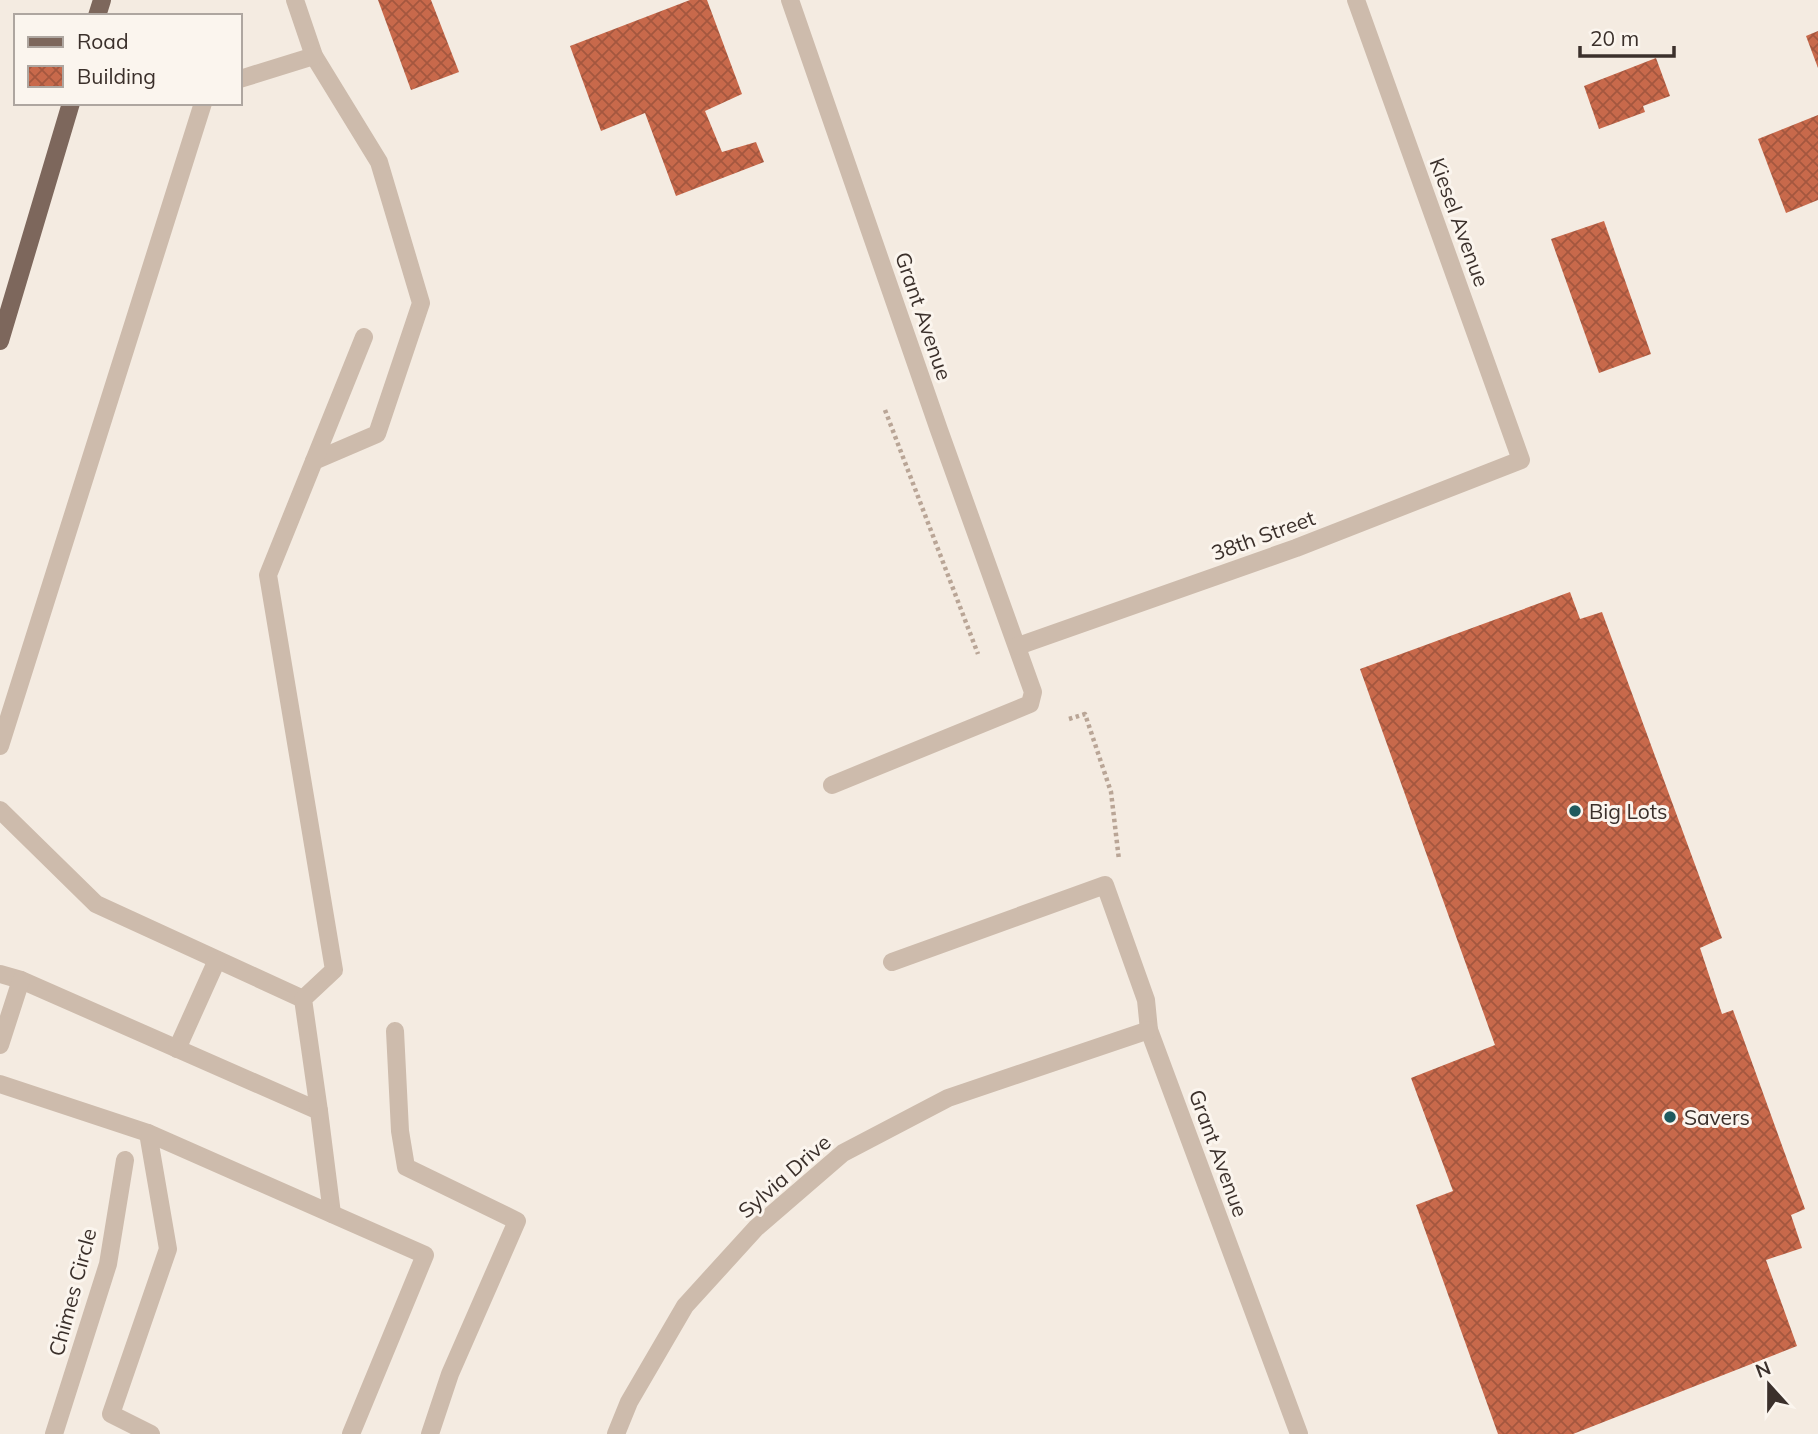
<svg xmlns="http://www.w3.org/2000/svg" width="1818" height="1434" viewBox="0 0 1818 1434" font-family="Mulish,sans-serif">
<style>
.building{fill:url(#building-cross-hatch)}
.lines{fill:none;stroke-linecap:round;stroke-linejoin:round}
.path{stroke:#b9a596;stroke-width:4.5;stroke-dasharray:3.5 3.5;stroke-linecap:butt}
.minor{stroke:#cdbbac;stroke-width:18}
.major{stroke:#7d675c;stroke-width:18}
.poi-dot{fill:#1f5a5e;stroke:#fbf5ee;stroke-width:2.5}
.labels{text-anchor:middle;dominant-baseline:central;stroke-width:6;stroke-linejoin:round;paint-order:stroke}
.street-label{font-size:21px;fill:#3b302b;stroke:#fbf5ee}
.poi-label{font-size:21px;fill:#3b302b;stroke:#fbf5ee;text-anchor:start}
</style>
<defs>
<pattern id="building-cross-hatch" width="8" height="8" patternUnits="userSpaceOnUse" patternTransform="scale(1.75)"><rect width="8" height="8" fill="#c8694b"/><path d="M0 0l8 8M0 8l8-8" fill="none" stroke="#a4573f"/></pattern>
</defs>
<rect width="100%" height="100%" fill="#f4ebe1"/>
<!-- building -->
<g class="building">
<polygon points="378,0 431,0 459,72 411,90"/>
<polygon points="690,0 707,0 742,94 705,111 722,152 756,142 764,162 676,196 645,113 601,131 570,46"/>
<polygon points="1818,31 1818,68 1806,36"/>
<polygon points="1656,58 1670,96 1643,106 1645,112 1599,129 1584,86"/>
<polygon points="1818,115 1818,200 1786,213 1758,139"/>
<polygon points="1604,221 1651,354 1599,373 1551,239"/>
<polygon points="1570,592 1580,619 1602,612 1722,938 1700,948 1722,1014 1733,1010 1805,1209 1791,1215 1802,1248 1766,1260 1797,1346 1573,1434 1498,1434 1416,1205 1453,1191 1411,1078 1495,1045 1360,669"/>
</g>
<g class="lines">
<!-- path -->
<g class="path">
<polyline points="885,410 978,654"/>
<polyline points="1069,719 1085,714 1111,792 1119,860"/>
</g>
<!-- minor -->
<g class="minor">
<polyline points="295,0 314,56 379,162 421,303 377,434 314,461"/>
<polyline points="790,0 939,430 1033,692 1030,704 832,785"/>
<polyline points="240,79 314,56"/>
<polyline points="1018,646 1296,548 1521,460 1356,0"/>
<polyline points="0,746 203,103"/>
<polyline points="0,810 96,904 303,999"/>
<polyline points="892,962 1105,885 1146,1000 1149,1030 1299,1434"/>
<polyline points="0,974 21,980 319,1111 332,1214"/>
<polyline points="395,1031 400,1131 406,1167 517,1221 450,1374 430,1434"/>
<polyline points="0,1045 21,980"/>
<polyline points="177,1049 217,960"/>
<polyline points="0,1084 148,1133"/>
<polyline points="319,1111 303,999 334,970 268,575 364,337"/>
<polyline points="54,1434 108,1264 125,1160"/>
<polyline points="151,1434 111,1414 168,1249 148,1133 425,1255 351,1434"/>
<polyline points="616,1434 629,1402 685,1306 756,1228 843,1153 948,1098 1149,1030"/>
</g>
<!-- major -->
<g class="major">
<polyline points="97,16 102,0"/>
<polyline points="0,341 71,103"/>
</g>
</g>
<!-- markers -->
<g class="poi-dot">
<circle cx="1575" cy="811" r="7"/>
<circle cx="1670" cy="1117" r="7"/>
</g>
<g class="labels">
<!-- street labels -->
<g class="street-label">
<text transform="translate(1460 222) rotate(70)">Kiesel Avenue</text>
<text transform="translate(924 316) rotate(71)">Grant Avenue</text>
<text transform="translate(1263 535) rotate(-20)">38th Street</text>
<text transform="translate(1219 1153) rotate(70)">Grant Avenue</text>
<text transform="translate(784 1176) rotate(-41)">Sylvia Drive</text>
<text transform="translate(72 1292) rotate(-75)">Chimes Circle</text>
</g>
<!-- poi labels -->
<g class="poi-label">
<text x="1589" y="811">Big Lots</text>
<text x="1684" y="1117">Savers</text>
</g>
</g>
<!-- legend -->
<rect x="14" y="14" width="228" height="91" fill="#fbf5ee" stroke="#aea6a0" stroke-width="2"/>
<rect x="28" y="37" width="35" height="10" fill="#7d675c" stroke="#aea6a0" stroke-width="2"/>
<text x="77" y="49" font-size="21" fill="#3b302b">Road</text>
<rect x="28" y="66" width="35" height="21" fill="url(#building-cross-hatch)" stroke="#aea6a0" stroke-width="2"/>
<text x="77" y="84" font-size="21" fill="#3b302b">Building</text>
<!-- north arrow -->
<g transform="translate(1769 1385) rotate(339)" stroke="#fbf5ee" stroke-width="5" paint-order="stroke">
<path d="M0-5L12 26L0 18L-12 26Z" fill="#3b302b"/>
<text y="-10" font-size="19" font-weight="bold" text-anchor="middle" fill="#3b302b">N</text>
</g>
<!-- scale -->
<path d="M1580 46v10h94v-10" fill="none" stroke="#3b302b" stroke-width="3.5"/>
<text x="1590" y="46" font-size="21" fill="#3b302b" stroke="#fbf5ee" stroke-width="5" paint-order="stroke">20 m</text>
</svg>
